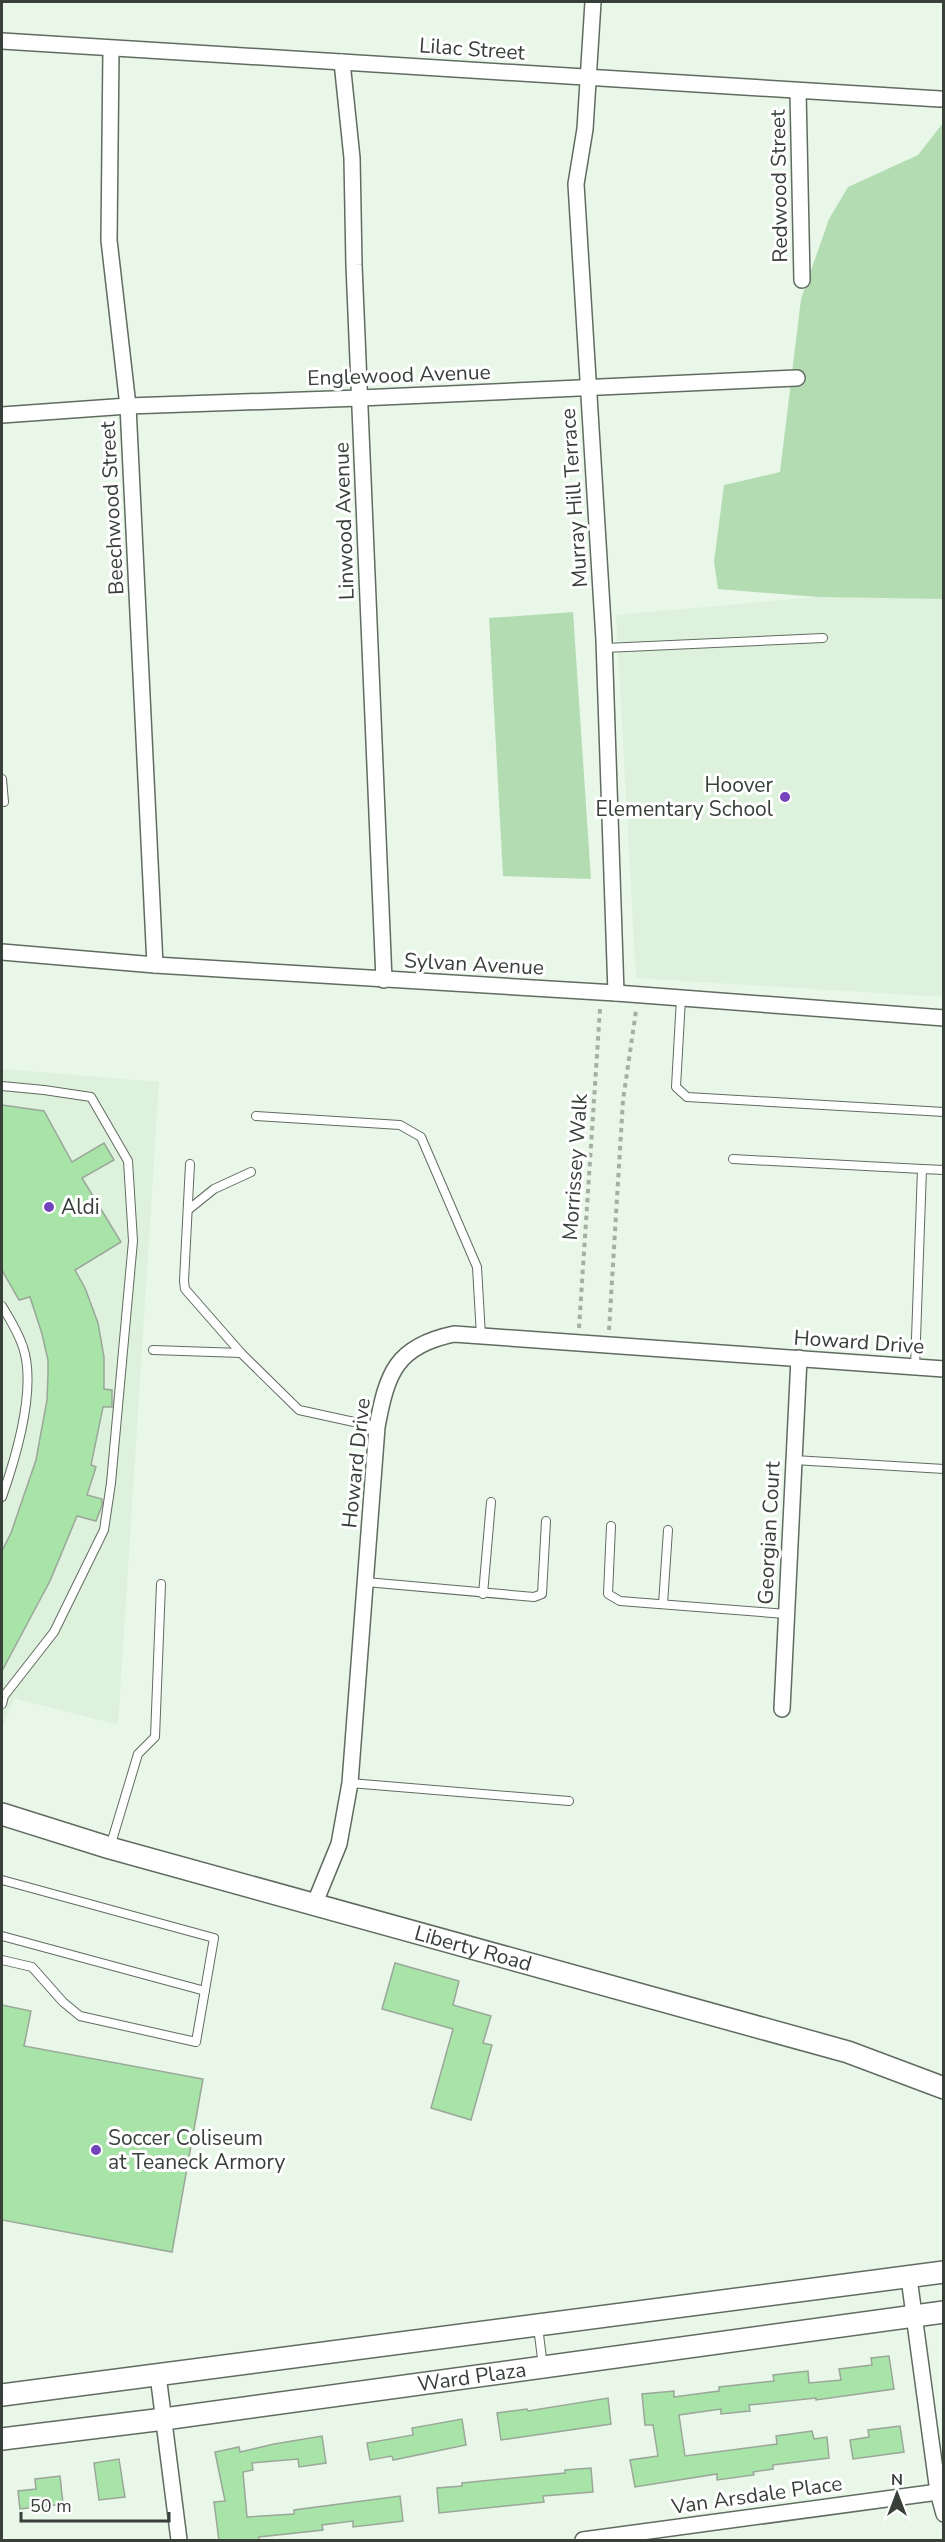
<svg xmlns="http://www.w3.org/2000/svg" width="945" height="2542" viewBox="0 0 945 2542" font-family="'Nunito Sans',sans-serif">
<style>
.built{fill:#ddf1dc}
.green{fill:#b4dcb3}
.building{fill:#a8e3a7;stroke:#9aa79a;stroke-width:1.5}
.lines{fill:none;stroke-linecap:round;stroke-linejoin:round}
.lane-casing{stroke:#606c60;stroke-width:10}
.street-casing{stroke:#606c60;stroke-width:18}
.secondary-casing{stroke:#606c60;stroke-width:24}
.path{stroke:#a5b0a5;stroke-width:4;stroke-dasharray:4.5 4.5;stroke-linecap:butt}
.lane{stroke:#fff;stroke-width:8}
.street{stroke:#fff;stroke-width:15}
.secondary{stroke:#fff;stroke-width:21}
.poi-dot{fill:#7344bc;stroke:#fff;stroke-width:2}
.labels{text-anchor:middle;dominant-baseline:central;stroke-width:6;stroke-linejoin:round;paint-order:stroke}
.street-label{font-size:21px;fill:#393f39;stroke:#fff}
.poi-label{font-size:21px;fill:#393f39;stroke:#fff;text-anchor:start}
</style>
<rect width="100%" height="100%" fill="#e9f7e9"/>
<!-- built -->
<g class="built">
<polygon points="817,597 943,599 943,997 636,978 616,615"/>
<polygon points="2,1069 159,1082 118,1725 14,1698 2,1729"/>
</g>
<!-- green -->
<g class="green">
<polygon points="943,123 943,599 818,597 718,589 714,562 724,485 780,472 801,299 829,219 848,187 918,155"/>
<polygon points="573,612 591,879 503,876 489,618"/>
</g>
<!-- building -->
<g class="building">
<polygon points="2,1105 44,1111 72,1162 104,1143 114,1160 82,1178 121,1242 75,1270 85,1288 98,1323 104,1357 104,1389 112,1390 112,1407 103,1407 91,1465 96,1467 87,1495 102,1499 102,1505 96,1521 77,1516 50,1581 2,1671 2,1551 11,1533 36,1460 47,1400 48,1374 48,1360 42,1334 30,1297 19,1300 2,1270"/>
<polygon points="395,1963 459,1981 453,2005 491,2016 483,2043 492,2045 471,2120 431,2108 453,2029 382,2009"/>
<polygon points="2,2005 31,2011 24,2046 203,2079 172,2252 2,2220"/>
<polygon points="889,2356 894,2389 816,2400 816,2398 749,2405 750,2411 721,2414 721,2409 679,2415 685,2456 777,2444 776,2436 812,2431 814,2439 827,2437 829,2458 773,2465 773,2469 753,2472 754,2475 717,2480 717,2474 635,2487 630,2460 658,2456 653,2425 645,2425 642,2394 674,2391 674,2397 719,2391 719,2387 774,2381 773,2375 808,2371 809,2383 841,2380 839,2369 872,2365 871,2358"/>
<polygon points="608,2398 611,2424 501,2440 497,2413 527,2409 528,2411"/>
<polygon points="462,2419 466,2445 393,2460 392,2456 370,2460 367,2443 413,2435 412,2428"/>
<polygon points="900,2426 904,2452 853,2459 850,2440 869,2437 868,2430"/>
<polygon points="322,2436 326,2463 299,2467 298,2459 252,2463 253,2470 243,2472 247,2517 294,2514 294,2510 400,2496 403,2521 353,2527 353,2521 322,2525 323,2530 259,2537 259,2541 219,2541 214,2502 225,2501 215,2452 239,2447 240,2452 274,2444"/>
<polygon points="119,2459 125,2497 99,2500 94,2463"/>
<polygon points="591,2468 593,2492 543,2496 544,2502 439,2513 437,2488 462,2486 462,2483 565,2473 565,2470"/>
<polygon points="60,2476 63,2504 20,2509 18,2491 36,2489 35,2479"/>
</g>
<g class="lines">
<!-- lane casing -->
<g class="lane-casing">
<g id="lane">
<polyline points="605,648 823,638"/>
<polyline points="2,779 4,802 2,802"/>
<polyline points="681,998 676,1087 687,1097 944,1112"/>
<polyline points="2,1086 44,1090 91,1097 128,1161 133,1241 111,1483 104,1530 54,1632 4,1696 2,1704"/>
<polyline points="256,1116 400,1125 421,1137 477,1267 481,1336"/>
<polyline points="733,1159 922,1169"/>
<polyline points="190,1164 184,1281 185,1289 241,1353"/>
<polyline points="188,1210 214,1189 251,1172"/>
<path d="M2,1306c8,13 16,26 21,41 14,42 -7,110 -21,150"/>
<polyline points="153,1350 241,1353 299,1410 377,1427"/>
<polyline points="915,1367 922,1169 944,1170"/>
<polyline points="794,1460 944,1469"/>
<polyline points="611,1526 608,1594 620,1601 786,1614"/>
<polyline points="366,1582 534,1597 542,1594 546,1521"/>
<polyline points="483,1594 491,1502"/>
<polyline points="663,1604 668,1530"/>
<polyline points="350,1783 569,1801"/>
<polyline points="110,1847 138,1754 155,1737 161,1584"/>
<polyline points="2,1880 214,1938 196,2042 80,2016 63,2002 32,1967 2,1960"/>
<polyline points="2,1936 205,1991"/>
<polyline points="538,2327 543,2366"/>
</g>
</g>
<!-- street casing -->
<g class="street-casing">
<g id="street">
<polyline points="593,2 585,129 576,184 604,640 616,993"/>
<polyline points="2,41 940,99"/>
<polyline points="111,49 109,240 128,406 155,965"/>
<polyline points="342,62 352,158 354,265 384,980"/>
<polyline points="798,91 802,280"/>
<polyline points="2,415 128,406 360,398 797,378"/>
<polyline points="2,952 155,965 616,993 944,1018"/>
<polyline points="782,1709 799,1358"/>
<path d="M314,1905l25,-61 11,-61 27,-356c10,-54 19,-81 77,-93l490,35"/>
<polyline points="909,2278 938,2492 944,2514"/>
<polyline points="158,2375 179,2540"/>
<polyline points="583,2540 938,2492"/>
</g>
</g>
<!-- secondary casing -->
<g class="secondary-casing">
<g id="secondary">
<path id="s1" d="M2,1814l108,34 738,204 96,36"/>
<polyline points="2,2395 944,2272"/>
<path id="s2" d="M2,2439l162,-20 780,-107"/>
</g>
</g>
<!-- path -->
<g class="path">
<polyline points="579,1328 600,1009"/>
<polyline points="609,1330 623,1100 636,1011"/>
</g>
<!-- lane -->
<use href="#lane" class="lane"/>
<!-- street -->
<use href="#street" class="street"/>
<!-- secondary -->
<use href="#secondary" class="secondary"/>
</g>
<!-- markers -->
<g class="poi-dot">
<circle cx="785" cy="797" r="6"/>
<circle cx="49" cy="1207" r="6"/>
<circle cx="96" cy="2150" r="6"/>
</g>
<g class="labels">
<!-- street labels -->
<g class="street-label">
<text transform="translate(472 49) rotate(4)">Lilac Street</text>
<text transform="translate(779 186) rotate(-91)">Redwood Street</text>
<text transform="translate(399 375) rotate(-2)">Englewood Avenue</text>
<text transform="translate(574 498) rotate(-94)">Murray Hill Terrace</text>
<text transform="translate(112 508) rotate(-93)">Beechwood Street</text>
<text transform="translate(344 521) rotate(-92)">Linwood Avenue</text>
<text transform="translate(474 964) rotate(3)">Sylvan Avenue</text>
<text transform="translate(575 1167) rotate(-86)">Morrissey Walk</text>
<text transform="translate(859 1342) rotate(4)">Howard Drive</text>
<text transform="translate(356 1463) rotate(-84)">Howard Drive</text>
<text transform="translate(769 1533) rotate(-87)">Georgian Court</text>
<text stroke="none"><textPath href="#s1" startOffset="490">Liberty Road</textPath></text>
<text stroke="none"><textPath href="#s2" startOffset="474">Ward Plaza</textPath></text>
<text transform="translate(757 2495) rotate(-8)">Van Arsdale Place</text>
</g>
<!-- poi labels -->
<g class="poi-label">
<text x="773" y="785" text-anchor="end">Hoover<tspan x="773" dy="24">Elementary School</tspan></text>
<text x="61" y="1207">Aldi</text>
<text x="108" y="2138">Soccer Coliseum<tspan x="108" dy="24">at Teaneck Armory</tspan></text>
</g>
</g>
<!-- border -->
<rect width="945" height="2542" fill="none" stroke="#393f39" stroke-width="6"/>
<!-- north arrow -->
<g transform="translate(897 2494)" stroke="#ffffff" stroke-width="4.5" paint-order="stroke">
<path d="M0-4.5L10 22L0 15L-10 22Z" fill="#393f39"/>
<text y="-9" font-size="16" font-weight="bold" text-anchor="middle" fill="#393f39">N</text>
</g>
<!-- scale -->
<path d="M21 2512v9h148v-9" fill="none" stroke="#393f39" stroke-width="3"/>
<text x="30" y="2512" font-size="18" fill="#393f39" stroke="#ffffff" stroke-width="4.5" paint-order="stroke">50 m</text>
</svg>
